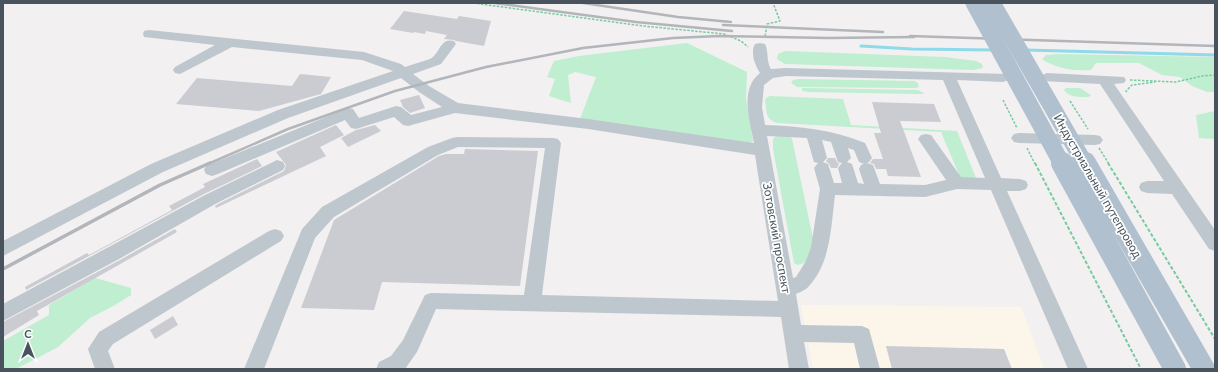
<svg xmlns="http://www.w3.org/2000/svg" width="1218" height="372" viewBox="0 0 1218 372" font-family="Lato,sans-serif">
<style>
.commercial{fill:#fcf6ea}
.green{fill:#bfeed0}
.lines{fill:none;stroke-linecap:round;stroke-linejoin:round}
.stream{stroke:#8edaea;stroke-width:3}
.building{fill:#caccd2}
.path-far1{stroke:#78cba0;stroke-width:1.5;stroke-dasharray:2.5 1.5;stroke-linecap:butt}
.path{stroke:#78cba0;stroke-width:2;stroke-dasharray:3.5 2;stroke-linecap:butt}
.minor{fill:#bec7ce;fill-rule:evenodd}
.rail-far1{stroke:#b2b5ba;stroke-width:2.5}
.rail{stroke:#b2b5ba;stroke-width:3.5}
.major-bridge-far1{stroke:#b0c0ce;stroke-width:17}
.major-bridge{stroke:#b0c0ce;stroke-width:22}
.labels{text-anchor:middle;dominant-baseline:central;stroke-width:3.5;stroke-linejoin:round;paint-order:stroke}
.street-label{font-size:12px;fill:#48535d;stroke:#fff}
</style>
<rect width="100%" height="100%" fill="#f2f0f0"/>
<!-- commercial -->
<polygon class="commercial" points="801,305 1021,307 1044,369 813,369"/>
<!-- green -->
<g class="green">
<polygon points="687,43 747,72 746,99 753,141 747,145 580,119 596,77 575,72 568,75 571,103 549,96 555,79 547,77 554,61 579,56"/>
<polygon points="785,51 945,57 976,61 982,64 983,68 973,70 785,64 777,59 778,54"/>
<path d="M1059,54l156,3v35h-8l-15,-6 -12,-9 -18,-2 -23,-12h-43l-5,7c-18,1 -34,-1 -49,-11l4,-4z"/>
<polygon points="798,79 914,81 918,83 919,87 915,88 797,87 791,83 793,80"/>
<polygon points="802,88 917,90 924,93 923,94 917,94 808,92 802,91"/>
<path d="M1066,88h14l11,7 -2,2c-9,0 -19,1 -25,-7z"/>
<path d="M770,96l73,3 8,26 106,6 19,47 -9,2 -7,-3 -19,-45 -163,-9c-13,-3 -11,-11 -13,-23l1,-2z"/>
<polygon points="1215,111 1215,139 1199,138 1196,115"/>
<polygon points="776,136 790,136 792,139 814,243 807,262 798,265 794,263 773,149 773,139"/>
<polygon points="95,278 131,288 131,295 115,305 90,318 58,347 16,369 3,369 3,341 49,315 49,305"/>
</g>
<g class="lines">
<!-- stream -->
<g class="stream">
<polyline points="861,46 912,49 994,50"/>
<polyline points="1026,50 1215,55"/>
</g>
</g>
<!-- building -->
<g class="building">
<polygon points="404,11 457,19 459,16 491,21 484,46 456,41 454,40 444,39 447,35 426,31 425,34 414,32 413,33 390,29"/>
<polygon points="300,74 331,77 321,94 259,111 176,104 197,78 292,86"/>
<polygon points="419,95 425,108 410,113 403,107 400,100"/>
<polygon points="872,102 934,104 941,122 900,121 921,177 888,176 886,169 876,169 874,164 870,163 873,159 883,159 874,133 881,133"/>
<polygon points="336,125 344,135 320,147 326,156 216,208 215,206 218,204 284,171 286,165 276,152"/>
<polygon points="375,125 381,131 348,147 341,138 356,130"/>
<polygon points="465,149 538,151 520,286 382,282 374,310 301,308 334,220 439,156 446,154 464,154"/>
<polygon points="828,158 835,158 837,162 839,164 837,168 831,168 829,164 826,161"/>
<polygon points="257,159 262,166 204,194 26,290 25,287 87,253 89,255 172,210 169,206 205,187 203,184"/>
<polygon points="175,229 177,232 37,311 39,315 3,337 3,322 120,260"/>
<polygon points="173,316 178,325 155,339 150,330"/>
<polygon points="886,346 1004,349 1012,369 892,369"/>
</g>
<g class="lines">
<!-- path-far1 -->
<g class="path-far1">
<polyline points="473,3 643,26 724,34 741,41 748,47"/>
<polyline points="762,37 765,37 767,24 780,21 773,3"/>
<polyline points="1130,80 1176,82 1202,76 1215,75"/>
<polyline points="1127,92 1126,91 1132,85 1155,82"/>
<polyline points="1003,100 1017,128"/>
<polyline points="1070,101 1088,129"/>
<polyline points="1027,148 1035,164"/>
<polyline points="1099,148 1109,164"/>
</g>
<!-- path -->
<g class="path">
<polyline points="1035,163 1141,369"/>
<polyline points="1108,163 1215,339"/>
</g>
<!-- minor -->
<g class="minor">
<path d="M149,30l215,22 37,12 4,3c8,-3 17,-5 25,-8 10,-5 10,-22 24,-18l2,3 -15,20 -28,10 16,12 29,17 130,16 166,24c-4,-21 -15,-54 6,-70 -5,-8 -10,-20 -5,-29l5,-1 5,1c4,8 1,17 6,25l15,-1 222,6 2,3 -2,3 -5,2 -46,-2 44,98 19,1 6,2 2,4 -2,4 -6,2h-13l81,178h-20l-77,-179 -34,-1 -32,8 -90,-2c-4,31 -4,67 -26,91 -3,4 -9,6 -13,8l5,31 61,1 7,3 11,40h-20l-6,-26 -50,-1 5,27h-20l-8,-52 -345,-8 -19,43 -12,17h-29l3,-7 12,-6 12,-16 22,-45 6,-2 93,2 21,-147 -87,-1 -20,8 -104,62 -19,21 -51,131h-20l56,-135 2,-5 20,-22 106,-60 24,-9 5,-1 96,1 5,1 3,4 -19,152 236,6 -23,-146 -167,-26 -133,-16 -47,13 -5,-1 -9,-8 -38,12 -5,-1 -6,-8 -127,54 -6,2 -6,-2 -2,-4 2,-4 142,-58 5,1 6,9 37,-12 5,1 10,8 31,-8 -23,-15 -18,-14 -113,40 -125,54 -160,84v-15l148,-77 127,-54 115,-39 -31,-11 -130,-13 -52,27 -5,-1 -2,-3 2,-3 40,-22 -71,-8 -1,-3 1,-3zM786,76l157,4 42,98 -24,-1 -30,-42 -5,-1 -5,1 -3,4 28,41 -21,5 -45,-1 -7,-19 -6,-2 -6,2 -2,4 5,15 -6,-1 -6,-19 -5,-2 4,-4 -3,-10 6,2 5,12 5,2 5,-2 3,-4 -7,-15c-32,-13 -65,-17 -100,-18l-3,-18 2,-22 9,-7zM767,136l40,2 7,24 4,1 -4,5 6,21 -9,58 -5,14 -10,16 -3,1zM822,140l9,2 7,20 4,1 -4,5 4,15h-8l-6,-19 -5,-2 4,-4z"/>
<polygon points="1047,73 1124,77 1126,80 1124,83 1114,84 1215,230 1215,251 1209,249 1172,194 1147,193 1141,191 1139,187 1141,183 1147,181 1164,181 1100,84 1042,81 1040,78 1042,75"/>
<polygon points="1019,133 1095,135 1100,136 1103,140 1100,144 1095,145 1019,143 1014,142 1011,138 1014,134"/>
<polygon points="277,160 283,162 285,166 283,170 217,203 119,259 3,321 3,304 205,195"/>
<polygon points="275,229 281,231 284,236 281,241 113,344 108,351 115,369 95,369 88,349 99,332 269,231"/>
</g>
<!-- rail-far1 -->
<g class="rail-far1">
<polyline points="495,3 636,22 732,31"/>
<polyline points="583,3 678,17 731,22"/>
<polyline points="723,25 883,32"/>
<polyline points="910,36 1215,46"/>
<polyline points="208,164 288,129 395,91 486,67 583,48 673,38 719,36 828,38 914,37"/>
</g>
<!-- rail -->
<polyline class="rail" points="3,269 160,185 210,163"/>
<!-- major-bridge-far1 -->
<g class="major-bridge-far1">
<polyline points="974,3 1062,164"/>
<polyline points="992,3 1085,164"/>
</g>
<!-- major-bridge -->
<g class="major-bridge">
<polyline points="1062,163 1175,369"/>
<polyline points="1085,163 1204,369"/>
</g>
</g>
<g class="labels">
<!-- street labels -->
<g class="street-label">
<text transform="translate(1098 186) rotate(60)">Индустриальный путепровод</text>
<text transform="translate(777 238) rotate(80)">Зотовский проспект</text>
</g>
</g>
<!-- border -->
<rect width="1218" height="372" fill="none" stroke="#48535d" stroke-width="8"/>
<!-- north arrow -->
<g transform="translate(28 344)" stroke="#ffffff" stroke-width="3" paint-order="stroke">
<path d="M0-3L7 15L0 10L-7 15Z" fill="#48535d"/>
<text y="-6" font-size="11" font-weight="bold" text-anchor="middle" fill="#48535d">С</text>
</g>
</svg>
